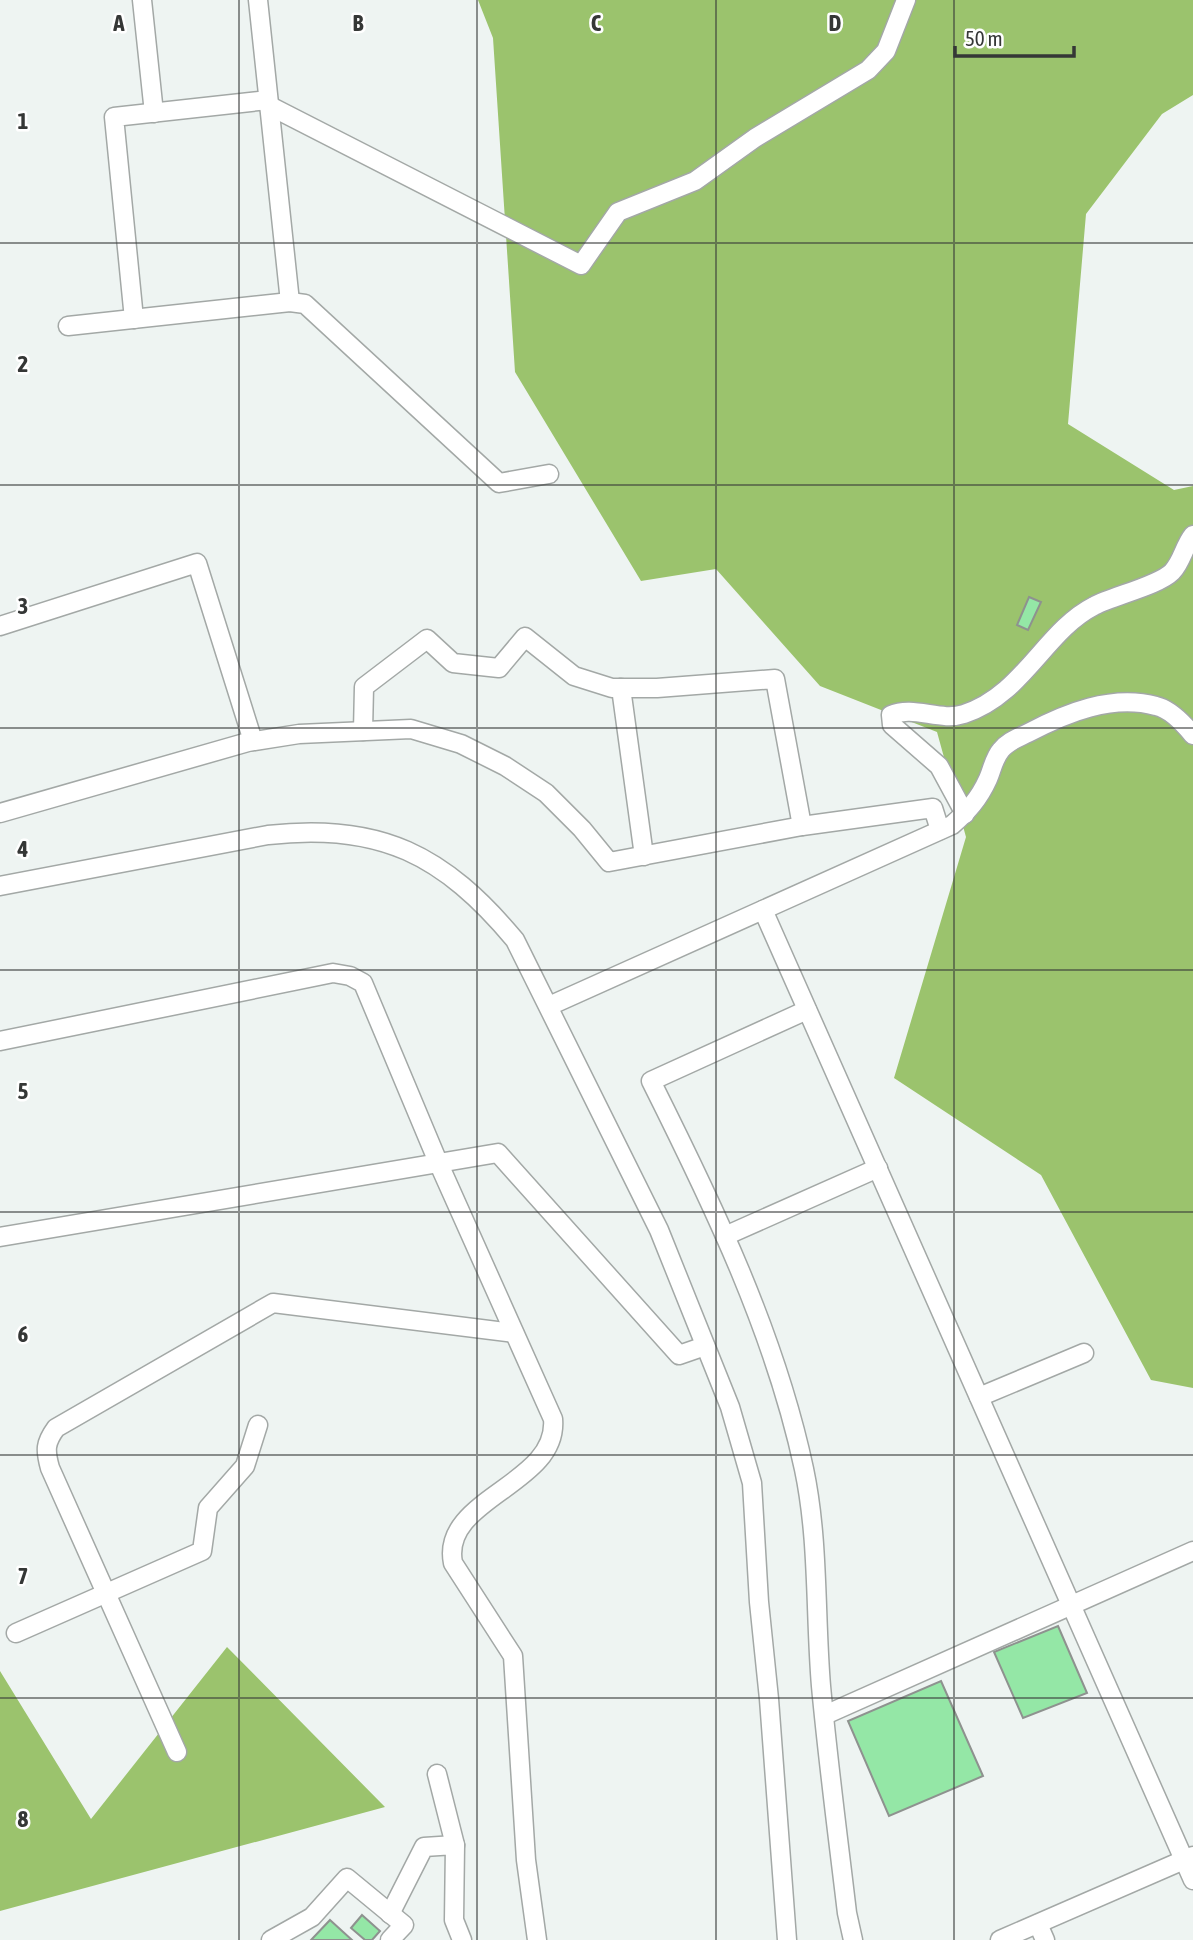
<svg xmlns="http://www.w3.org/2000/svg" width="1193" height="1940" viewBox="0 0 1193 1940" font-family="'Asap Condensed',sans-serif">
<style>
.forest{fill:#9bc36d}
.building{fill:#94e7a6;stroke:#8e928f;stroke-width:2}
.lines{fill:none;stroke-linecap:round;stroke-linejoin:round}
.minor-casing{stroke:#a3a8a6;stroke-width:21}
.minor{stroke:#fff;stroke-width:18}
.grid{fill:none;stroke:#353736;stroke-width:2;stroke-opacity:0.55}
.grid-label{font-size:23px;text-anchor:middle;font-weight:bold;fill:#353736;stroke:#fff;stroke-width:5;stroke-linejoin:round;paint-order:stroke}
</style>
<rect width="100%" height="100%" fill="#eef4f2"/>
<!-- forest -->
<g class="forest">
<polygon points="478,0 1193,0 1193,95 1162,114 1086,214 1068,424 1174,490 1193,486 1193,1388 1151,1380 1041,1175 894,1078 966,837 937,732 820,686 716,569 641,581 515,372 493,38"/>
<polygon points="227,1647 385,1807 0,1911 0,1671 91,1819"/>
</g>
<!-- building -->
<g class="building">
<polygon points="1029,597 1041,602 1028,630 1017,625"/>
<polygon points="1058,1626 1087,1693 1023,1718 994,1652"/>
<polygon points="941,1681 983,1776 889,1816 848,1721"/>
<polygon points="362,1915 380,1931 372,1940 365,1940 351,1928"/>
<polygon points="330,1920 352,1940 311,1940"/>
</g>
<g class="lines">
<!-- minor casing -->
<g class="minor-casing">
<g id="minor">
<polyline points="142,0 154,113"/>
<polyline points="258,0 290,302"/>
<polyline points="268,105 581,265 618,212 695,181 755,138 868,70 886,51 906,0"/>
<polyline points="134,319 114,117 268,100"/>
<polyline points="68,326 290,302 305,304 499,483 549,474"/>
<polyline points="0,626 197,563 253,741"/>
<polyline points="621,688 644,856"/>
<polyline points="363,731 364,687 427,639 453,663 499,668 525,637 574,676 612,688 657,688 775,679 802,826"/>
<polyline points="0,813 248,742 299,734 411,729 461,744 505,766 546,793 582,829 609,862 802,826 933,808 940,830"/>
<path d="M965,814l-26,-48 -47,-41 -1,-10c23,-10 49,7 73,-1 59,-19 81,-83 130,-108 18,-10 64,-20 78,-34 10,-10 12,-26 21,-37"/>
<path d="M0,886l268,-51c112,-13 176,20 247,105l144,290 71,177 22,76 7,119 10,97 18,241"/>
<polyline points="763,910 1193,1880"/>
<path d="M549,1006l403,-181c16,-14 27,-26 36,-46 4,-9 6,-21 13,-29 7,-9 17,-12 27,-17 38,-20 84,-39 128,-27 14,3 28,18 37,29"/>
<path d="M807,1010l-156,71c62,124 124,252 153,388 15,71 11,145 17,217 7,76 17,151 26,227l6,27"/>
<path d="M0,1041l333,-68 17,3 13,7 75,179 115,257c6,66 -113,79 -100,144l60,93 13,204 11,80"/>
<polyline points="725,1236 878,1168"/>
<polyline points="0,1237 498,1153 679,1355 705,1346"/>
<polyline points="979,1397 1084,1353"/>
<polyline points="16,1633 202,1551 208,1508 245,1466 258,1425"/>
<polyline points="825,1715 1193,1551"/>
<path d="M177,1752l-127,-284c-5,-18 -5,-25 6,-40l217,-125 241,30"/>
<polyline points="437,1774 455,1845"/>
<polyline points="390,1914 424,1847 455,1845 454,1920 462,1940"/>
<polyline points="1038,1924 1045,1940"/>
<polyline points="271,1940 312,1917 347,1878 404,1925 390,1940"/>
<polyline points="1000,1940 1193,1856"/>
</g>
</g>
<!-- minor -->
<use href="#minor" class="minor"/>
</g>
<!-- grid -->
<path class="grid" d="M239,0v1940M477,0v1940M716,0v1940M954,0v1940M0,243h1193M0,485h1193M0,728h1193M0,970h1193M0,1212h1193M0,1455h1193M0,1698h1193"/>
<g class="grid-label">
<text x="119" y="31">A</text>
<text x="358" y="31">B</text>
<text x="596" y="31">C</text>
<text x="835" y="31">D</text>
<text x="23" y="129">1</text>
<text x="23" y="372">2</text>
<text x="23" y="614">3</text>
<text x="23" y="857">4</text>
<text x="23" y="1099">5</text>
<text x="23" y="1342">6</text>
<text x="23" y="1584">7</text>
<text x="23" y="1827">8</text>
</g>
<!-- scale -->
<path d="M955 46v10h119v-10" fill="none" stroke="#353736" stroke-width="3.5"/>
<text x="965" y="46" font-size="21" fill="#353736" stroke="#ffffff" stroke-width="5" paint-order="stroke">50 m</text>
</svg>
